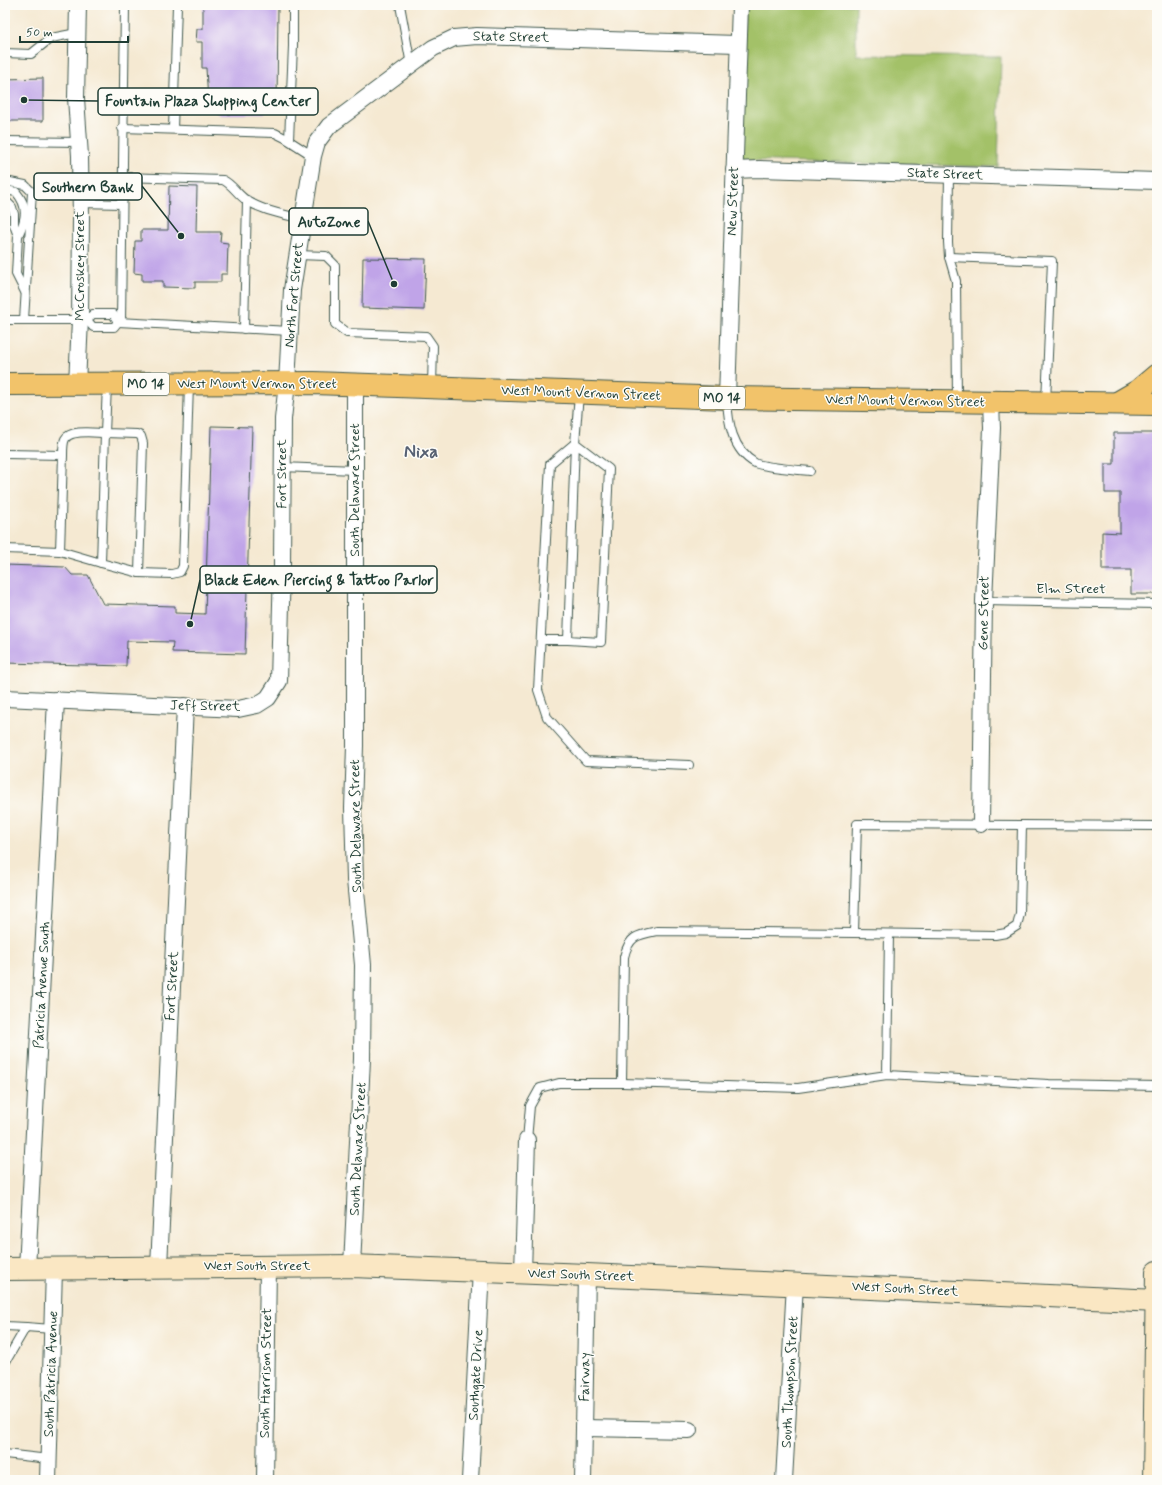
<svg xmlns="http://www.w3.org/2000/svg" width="1162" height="1485" viewBox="0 0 1162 1485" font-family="Mynerve,sans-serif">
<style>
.green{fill:#a3c168;stroke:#617f4e}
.building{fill:#c0a4e8}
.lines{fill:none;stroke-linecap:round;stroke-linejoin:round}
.lane-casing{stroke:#3f574c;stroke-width:10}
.street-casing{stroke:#3f574c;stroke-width:18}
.secondary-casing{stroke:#3f574c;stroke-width:24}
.primary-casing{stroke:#3f574c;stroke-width:24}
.lane{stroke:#fff;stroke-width:8}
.street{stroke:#fff;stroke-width:16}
.secondary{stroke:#fae7c3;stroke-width:22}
.primary{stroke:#f2c36a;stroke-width:22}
.labels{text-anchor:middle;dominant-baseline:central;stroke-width:3;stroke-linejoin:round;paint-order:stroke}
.shield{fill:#fdfcf7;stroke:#62766e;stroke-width:1}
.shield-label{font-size:13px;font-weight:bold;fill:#1f3d34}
.street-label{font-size:14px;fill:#1f3d34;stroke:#fdfcf7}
.district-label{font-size:18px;font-weight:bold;fill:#576173;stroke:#fdfcf7}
.leader{fill:none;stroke:#1f3d34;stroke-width:1.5}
.callout-dot{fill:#1f3d34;stroke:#fdfcf7;stroke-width:1.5}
.callout{fill:#fdfcf7;stroke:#1f3d34;stroke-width:1.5}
.callout-label{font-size:15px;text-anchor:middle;font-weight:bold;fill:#1f3d34}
</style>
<rect width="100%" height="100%" fill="#fdfcf7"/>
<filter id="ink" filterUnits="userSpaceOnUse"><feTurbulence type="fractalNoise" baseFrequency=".025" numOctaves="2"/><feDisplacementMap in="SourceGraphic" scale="8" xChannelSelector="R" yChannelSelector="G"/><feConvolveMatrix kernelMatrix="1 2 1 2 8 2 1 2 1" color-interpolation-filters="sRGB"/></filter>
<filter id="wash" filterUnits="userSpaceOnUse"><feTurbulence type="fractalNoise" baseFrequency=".012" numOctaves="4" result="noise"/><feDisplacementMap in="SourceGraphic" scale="16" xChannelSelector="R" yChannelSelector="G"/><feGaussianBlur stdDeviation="0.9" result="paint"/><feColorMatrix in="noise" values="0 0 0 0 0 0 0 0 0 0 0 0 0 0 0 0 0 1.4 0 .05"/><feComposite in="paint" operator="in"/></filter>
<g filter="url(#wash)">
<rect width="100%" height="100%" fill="#f5e9d2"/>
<!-- green -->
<polygon class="green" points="745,5 856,5 856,55 1001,57 998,167 738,160"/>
<g id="blocks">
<!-- building -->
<g class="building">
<polygon points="203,5 278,5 277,105 265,105 265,114 218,114 218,103 208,102 206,68 202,68 202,42 196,42 197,29 203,29"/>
<polygon points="43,78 43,121 5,121 5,79"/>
<polygon points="169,186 197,187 196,232 221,232 220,242 228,243 227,274 221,274 221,282 195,282 195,288 163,287 163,281 142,281 142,274 134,273 135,241 141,241 141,230 168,230"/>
<polygon points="363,258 426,259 424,310 362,308"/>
<polygon points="211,426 252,427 245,654 172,652 173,642 127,641 126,666 5,663 5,565 65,567 72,575 88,575 103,604 175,606 175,613 205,614"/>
<polygon points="1114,433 1157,433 1157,594 1131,594 1131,570 1102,570 1102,532 1120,533 1120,493 1105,493 1105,464 1114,464"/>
</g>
</g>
</g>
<g filter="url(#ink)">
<use href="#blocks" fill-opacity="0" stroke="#3f574c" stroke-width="1"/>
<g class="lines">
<!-- lane casing -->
<g class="lane-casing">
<g id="lane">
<polyline points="400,5 411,65"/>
<polyline points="5,53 31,54 51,38 77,33"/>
<polyline points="122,128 275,133 285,138 313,156"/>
<polyline points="173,129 177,5"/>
<polyline points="289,140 293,46 293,5"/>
<polyline points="5,141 79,142"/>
<polyline points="949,175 948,242 949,257 956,281 957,401"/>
<path d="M122,177l101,3c9,4 14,14 23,20 17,11 37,14 56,19"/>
<polyline points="5,181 25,185 32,192 24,320"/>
<path d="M5,190l11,2c13,15 10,27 2,44"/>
<polyline points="5,200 12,207 14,214 14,225 18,236 16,274 25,292"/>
<polyline points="81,203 121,204"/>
<polyline points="297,255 326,256 335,265 335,324 347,333 426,336 433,346 432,386"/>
<polyline points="949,257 1052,261 1046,402"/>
<polygon points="93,314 113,314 118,322 114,327 93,327 87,320"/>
<polyline points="5,320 82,320"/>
<polyline points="118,322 290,331"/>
<polyline points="121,322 125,5"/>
<polyline points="244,329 247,200"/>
<polyline points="107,385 105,433 137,434 141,436 143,443 139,573 172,574 180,572 183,566 189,385"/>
<path d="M727,399c1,23 5,51 28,64 7,4 45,7 55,8"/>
<polyline points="575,443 609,469 601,642 568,640 575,443 579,394"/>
<polyline points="575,443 550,464 538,690 547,717 586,761 689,765"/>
<polyline points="5,454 63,455 60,551 5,549"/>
<path d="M63,455c0,-5 0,-12 2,-16 6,-10 30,-6 40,-6l-4,130 38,10"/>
<polyline points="282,467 355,470"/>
<polyline points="60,551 101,563"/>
<polyline points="984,601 1157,604"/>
<polyline points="541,640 568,640"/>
<polyline points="854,933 995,935 1006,933 1017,926 1020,914 1022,825 1157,826"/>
<polyline points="887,1075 889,934"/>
<polyline points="622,1083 798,1088 887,1075 1049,1084 1157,1086"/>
<path d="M527,1140l3,-34 10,-18 19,-5h63l2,-126c5,-21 13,-22 33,-26l197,2 3,-109 165,1"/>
<polyline points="5,1326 26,1327"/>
<polyline points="5,1363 26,1327 52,1329"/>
<polyline points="5,1454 49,1459"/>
</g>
</g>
<!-- street casing -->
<g class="street-casing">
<g id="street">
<polyline points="734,170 759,169 1157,181"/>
<polyline points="77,384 80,320 81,218 80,156 76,98 78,5"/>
<polyline points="727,398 740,5"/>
<polyline points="5,698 238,709 257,705 268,698 279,681 282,566 283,419 287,383 292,290 313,156 317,142 329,126 433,48 454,38 477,36 737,44"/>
<polyline points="981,824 984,601 992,428 991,403"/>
<polyline points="352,1266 362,1059 363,965 355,880 353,808 355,746 355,385"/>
<polyline points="159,1267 185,706"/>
<polyline points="27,1269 56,700"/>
<polyline points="523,1272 527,1140"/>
<polyline points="584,1428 689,1430"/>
<polyline points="48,1480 54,1269"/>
<polyline points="265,1480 268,1266"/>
<polyline points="470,1480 481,1270"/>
<polyline points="583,1480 587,1275"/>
<polyline points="784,1480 795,1284"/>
</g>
</g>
<!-- secondary casing -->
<g class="secondary-casing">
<g id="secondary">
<polyline points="5,1269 352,1266 587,1275 1157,1301"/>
<polyline points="1154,1480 1157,1272"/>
</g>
</g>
<!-- primary casing -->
<g class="primary-casing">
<g id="primary">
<polyline points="5,384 314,383 727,398 1157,404"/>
<polyline points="1119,402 1138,391 1157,375"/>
</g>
</g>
<!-- lane -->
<use href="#lane" class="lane"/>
<!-- street -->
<use href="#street" class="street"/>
<!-- secondary -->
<use href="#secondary" class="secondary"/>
<!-- primary -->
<use href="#primary" class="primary"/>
</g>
</g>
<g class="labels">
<!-- shield labels -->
<g class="shield">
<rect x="123" y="373" width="46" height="22" rx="3"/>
<rect x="699" y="387" width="46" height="22" rx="3"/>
</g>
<g class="shield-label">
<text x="146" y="384">MO 14</text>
<text x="722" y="398">MO 14</text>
</g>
<!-- street labels -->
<g class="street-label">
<text transform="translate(511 37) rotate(1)">State Street</text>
<text transform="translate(945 174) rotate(2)">State Street</text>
<text transform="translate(733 201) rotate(-88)">New Street</text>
<text transform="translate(80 266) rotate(-90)">McCroskey Street</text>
<text transform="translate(294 295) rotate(-85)">North Fort Street</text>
<text x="257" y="384">West Mount Vernon Street</text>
<text transform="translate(581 393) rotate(2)">West Mount Vernon Street</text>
<text transform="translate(905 401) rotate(1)">West Mount Vernon Street</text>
<text transform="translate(282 474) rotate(-90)">Fort Street</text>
<text transform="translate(355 490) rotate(-90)">South Delaware Street</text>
<text x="1071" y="589">Elm Street</text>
<text transform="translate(984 613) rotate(-89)">Gene Street</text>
<text transform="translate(205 706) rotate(1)">Jeff Street</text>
<text transform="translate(356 826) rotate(-91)">South Delaware Street</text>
<text transform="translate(42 985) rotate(-87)">Patricia Avenue South</text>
<text transform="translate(172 986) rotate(-87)">Fort Street</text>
<text transform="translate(358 1149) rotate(-87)">South Delaware Street</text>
<text x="257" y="1266">West South Street</text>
<text transform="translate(581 1275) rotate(2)">West South Street</text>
<text transform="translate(905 1289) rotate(3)">West South Street</text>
<text transform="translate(266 1373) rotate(-89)">South Harrison Street</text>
<text transform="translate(51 1374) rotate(-88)">South Patricia Avenue</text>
<text transform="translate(476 1375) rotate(-87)">Southgate Drive</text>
<text transform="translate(585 1377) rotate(-89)">Fairway</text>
<text transform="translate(790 1382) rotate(-87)">South Thompson Street</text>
</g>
<!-- district labels -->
<g class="district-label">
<text x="421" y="452">Nixa</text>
</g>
</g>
<!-- callouts -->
<path class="leader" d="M24 100L98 101M181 236L142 186M394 284L368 221M190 624L200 580"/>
<g class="callout-dot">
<circle cx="24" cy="100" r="4"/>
<circle cx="181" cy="236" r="4"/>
<circle cx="394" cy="284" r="4"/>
<circle cx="190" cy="624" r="4"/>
</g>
<g class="callout">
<rect x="98" y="88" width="220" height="27" rx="4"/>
<rect x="34" y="173" width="108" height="27" rx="4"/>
<rect x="289" y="208" width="79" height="27" rx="4"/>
<rect x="200" y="566" width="237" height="27" rx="4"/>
</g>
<g class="callout-label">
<text x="208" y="106">Fountain Plaza Shopping Center</text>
<text x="88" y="192">Southern Bank</text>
<text x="329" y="227">AutoZone</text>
<text x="319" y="585">Black Eden Piercing &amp; Tattoo Parlor</text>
</g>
<!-- margin -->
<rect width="1162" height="1485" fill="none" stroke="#fdfcf7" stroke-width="20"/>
<!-- scale -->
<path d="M20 36v6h108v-6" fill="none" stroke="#1f3d34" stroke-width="2"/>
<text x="26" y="36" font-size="12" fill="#1f3d34" stroke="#fdfcf7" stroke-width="3" paint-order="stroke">50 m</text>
</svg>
